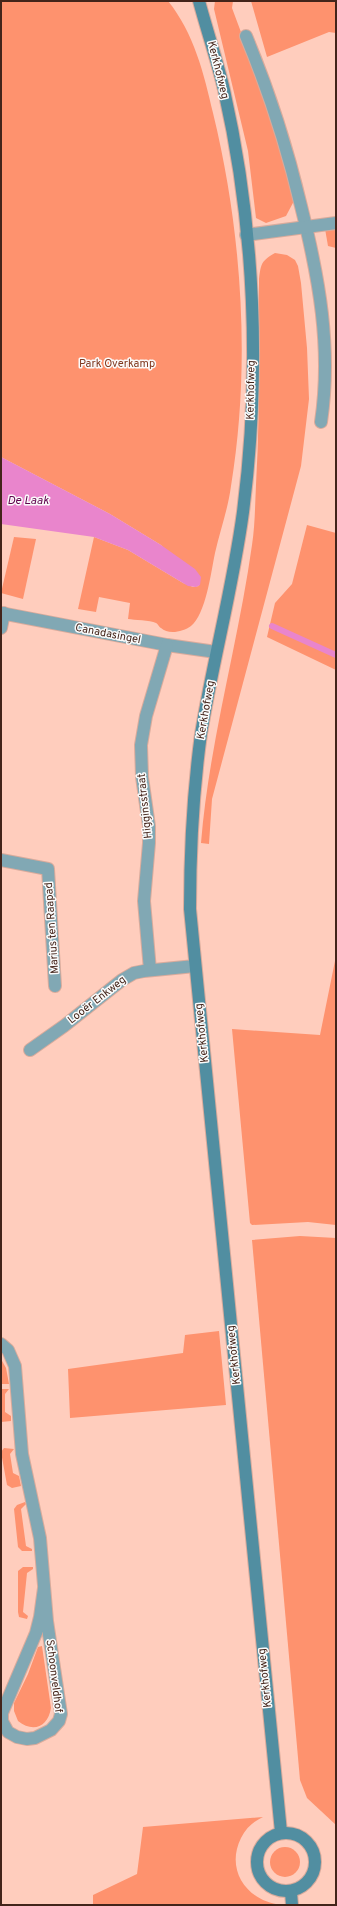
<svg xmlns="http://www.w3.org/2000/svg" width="337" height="1906" viewBox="0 0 337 1906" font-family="Overpass,sans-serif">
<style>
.green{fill:#fe926e}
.water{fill:#e985cc}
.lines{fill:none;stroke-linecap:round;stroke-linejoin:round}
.stream{stroke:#e985cc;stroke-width:6}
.street-casing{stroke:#d9ab9c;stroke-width:14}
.secondary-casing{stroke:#d9ab9c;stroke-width:14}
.street{stroke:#81a8b4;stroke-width:12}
.secondary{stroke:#518ea1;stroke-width:12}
.labels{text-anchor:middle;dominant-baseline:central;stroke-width:3;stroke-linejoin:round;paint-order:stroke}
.street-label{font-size:11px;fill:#43241a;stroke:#fbfbfb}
.park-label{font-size:11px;fill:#813920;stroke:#fbfbfb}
.water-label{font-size:12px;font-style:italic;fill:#61044e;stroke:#fbfbfb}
</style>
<rect width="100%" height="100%" fill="#ffcdbd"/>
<!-- green -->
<g class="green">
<path d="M1,1h167c26,32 36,73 45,112 29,119 38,252 18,373 -3,23 -11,45 -16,67 -4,19 -9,61 -24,73 -8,6 -23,9 -30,2 -1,0 -4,-5 -5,-5 -6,-3 -22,-3 -28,-4l2,-16 -31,-6 -3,15 -18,-3 16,-72 34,13 55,33 10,4 6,-1 -38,-41 -51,-31 -109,-57z"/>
<polygon points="215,1 233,1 232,8 267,102 295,199 286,216 266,223 256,218 248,151 214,9"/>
<polygon points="251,1 336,1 336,33 329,32 267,57"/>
<polygon points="336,220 336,248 328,246 324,223"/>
<path d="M275,253l12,2 8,5 3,6 3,17 6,65 2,51 -8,67 -89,333 -3,45 -8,-1c8,-100 37,-198 51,-298 3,-19 3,-40 4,-60 4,-68 3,-137 3,-206 2,-15 2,-18 16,-26z"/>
<polygon points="307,525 336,533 336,670 267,637 275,603 292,584"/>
<polygon points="14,537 36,539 23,599 1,593"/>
<polygon points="336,956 336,1225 308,1222 252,1225 250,1223 232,1029 320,1035"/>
<polygon points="300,1236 336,1238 336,1825 307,1798 300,1780 252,1240"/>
<polygon points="219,1331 226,1405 70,1418 68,1369 183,1353 185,1335"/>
<polygon points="1,1359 6,1368 9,1384 1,1384"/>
<polygon points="1,1389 9,1389 5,1394 5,1412 11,1416 11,1421 1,1422"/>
<polygon points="4,1448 14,1449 10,1454 13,1473 19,1476 21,1486 12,1488 7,1485 1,1452"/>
<polygon points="25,1502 26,1504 21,1509 26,1546 32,1549 32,1551 22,1551 18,1547 14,1509 17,1505"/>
<polygon points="23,1567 33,1567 33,1569 27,1573 23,1612 28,1616 27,1619 19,1617 18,1612 18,1571"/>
<path d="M42,1646l9,62c-3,19 -18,25 -33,13l-4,-10v-8l14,-29 10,-27z"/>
<path d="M263,1817c-9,4 -17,11 -22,21 -16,32 6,63 40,67h-188v-10l44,-21 6,-47z"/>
<circle cx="285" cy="1862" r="15"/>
</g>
<!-- water -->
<polygon class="water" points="1,457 110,514 161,545 195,569 201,577 200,585 196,587 188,586 128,550 94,537 1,524"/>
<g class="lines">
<!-- stream -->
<polyline class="stream" points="272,626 336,655"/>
<!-- street casing -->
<g class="street-casing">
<g id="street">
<path d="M246,36c23,55 41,111 55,170 18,72 31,142 20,216"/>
<polyline points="246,235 336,223"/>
<polyline points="1,613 167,645 216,652"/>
<polyline points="1,628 4,613"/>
<polyline points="1,860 48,869 55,986"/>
<polyline points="150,970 144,901 149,843 149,826 142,777 141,745 146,716 167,645"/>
<polyline points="30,1050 64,1026 122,980 134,973 144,971 195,966"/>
<polyline points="1,1344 8,1350 15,1366 22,1454 40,1538 47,1621 61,1714 59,1721 51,1730 35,1738 27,1739 17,1737 8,1732 2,1721 2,1713 36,1633 40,1617 44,1588"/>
</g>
</g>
<!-- secondary casing -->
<g class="secondary-casing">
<g id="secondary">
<path d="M199,1c8,30 18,59 25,89 31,137 37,283 19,422 -10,75 -30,148 -42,222 -8,58 -11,116 -11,175l91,923"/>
<circle cx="286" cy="1862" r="29"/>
<polyline points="291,1892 292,1905"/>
</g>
</g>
<!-- street -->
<use href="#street" class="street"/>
<!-- secondary -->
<use href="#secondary" class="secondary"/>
</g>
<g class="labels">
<!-- street labels -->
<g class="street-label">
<text transform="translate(218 70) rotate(76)">Kerkhofweg</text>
<text transform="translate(251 390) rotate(-89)">Kerkhofweg</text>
<text transform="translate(108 634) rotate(11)">Canadasingel</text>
<text transform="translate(206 710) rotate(-80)">Kerkhofweg</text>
<text transform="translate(145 806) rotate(-96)">Higginsstraat</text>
<text transform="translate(52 928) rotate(-94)">Marius ten Raapad</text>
<text transform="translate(97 1000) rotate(-38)">Looër Enkweg</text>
<text transform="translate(202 1033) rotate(-96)">Kerkhofweg</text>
<text transform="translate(234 1355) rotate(-96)">Kerkhofweg</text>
<text transform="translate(54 1676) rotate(83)">Schoonveldhof</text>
<text transform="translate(265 1678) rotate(-96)">Kerkhofweg</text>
</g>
<!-- park labels -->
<g class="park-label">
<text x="117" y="364">Park Overkamp</text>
</g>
<!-- water labels -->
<g class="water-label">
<text x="28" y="501">De Laak</text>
</g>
</g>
<!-- border -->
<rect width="337" height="1906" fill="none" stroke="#43241a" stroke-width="4"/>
</svg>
